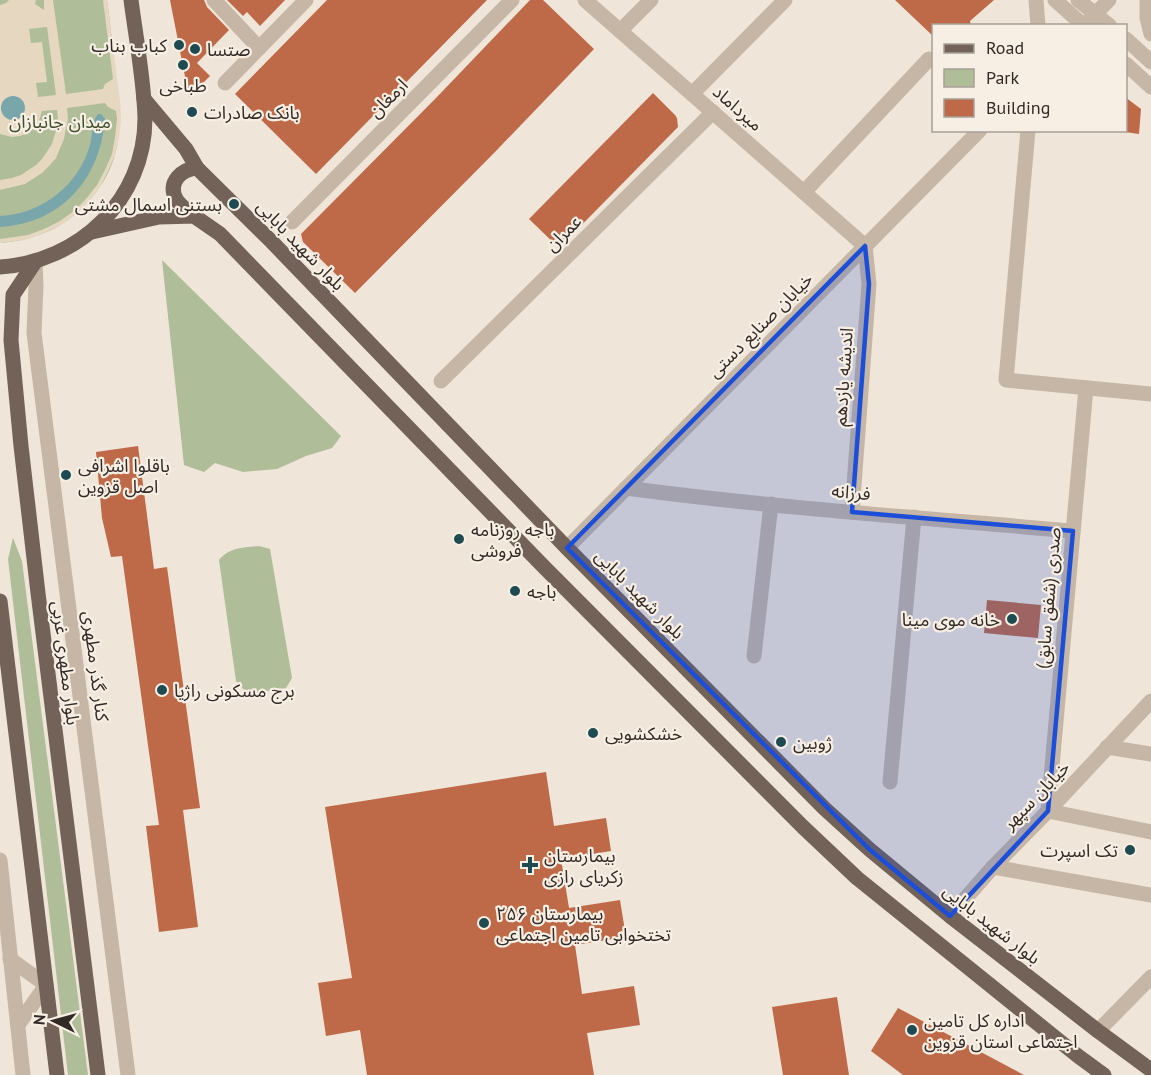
<svg xmlns="http://www.w3.org/2000/svg" width="1151" height="1075" viewBox="0 0 1151 1075" font-family="'PT Sans','Noto Sans Arabic',sans-serif">
<style>
.green{fill:#afbd99}
.plaza{fill:#e6d7c0;fill-rule:evenodd}
.water{fill:#79a6aa}
.building{fill:#be6947}
.lines{fill:none;stroke-linecap:round;stroke-linejoin:round}
.minor{stroke:#c6b6a5;stroke-width:15}
.major{stroke:#736258;stroke-width:15}
.marked{fill:#1d4ed8;fill-opacity:0.2;stroke:#1d4ed8;stroke-width:4.5;stroke-linejoin:round}
.poi-dot{fill:#1e4b51;stroke:#f7efe4;stroke-width:2}
.labels{text-anchor:middle;dominant-baseline:central;stroke-width:4.5;stroke-linejoin:round;paint-order:stroke}
.poi-label{font-size:18px;fill:#322a26;stroke:#f7efe4;text-anchor:start}
.street-label{font-size:18px;fill:#322a26;stroke:#f7efe4}
.park-label{font-size:18px;fill:#404f2b;stroke:#f7efe4}
</style>
<rect width="100%" height="100%" fill="#efe5d8"/>
<!-- green -->
<g class="green">
<path d="M0,0h107c3,23 6,45 8,68 8,58 10,100 -36,143 -22,20 -50,30 -79,32z"/>
<polygon points="162,260 341,436 332,448 306,456 277,469 243,472 215,463 204,472 184,465"/>
<polygon points="13,538 22,561 88,1075 68,1075 8,559"/>
<path d="M259,546l11,3 22,129 -6,10 -31,5 -11,-3 -8,-9 -17,-121c11,-13 24,-12 40,-14z"/>
</g>
<!-- plaza -->
<path class="plaza" d="M9,0h27l-1,4 9,6v-10h9l13,94 37,-5 2,-5 8,-5 -10,-79h4l13,101 1,18 -2,18 -4,18 -7,16 -8,16 -11,14 -13,13 -14,10 -16,8 -17,7 -29,4v-4l28,-4 16,-6 16,-8 14,-10 12,-12 11,-14 8,-15 7,-16 3,-17 2,-18 -1,-8 -8,-4 -3,-4 -38,5 1,11 -4,20 -8,19 -7,8 -7,7 -17,11 -25,6v-10l12,-2 9,-3 15,-10 6,-6 10,-15 5,-17 1,-9 -1,-8 -15,1 -3,10 -5,7 -6,5 -8,3 -8,1 -12,-3v-129l6,-2zM47,27l9,68 -18,2 -2,-14 11,-1 -5,-40 -11,1 -2,-14z"/>
<!-- water -->
<g class="water">
<circle cx="13" cy="108" r="12"/>
<path d="M98,114h3l4,5c-5,60 -43,104 -105,108v-11c42,-2 79,-31 90,-71 3,-10 1,-24 8,-31z"/>
</g>
<!-- building -->
<g class="building">
<polygon points="170,0 204,0 207,7 229,30 197,63 210,76 189,97"/>
<polygon points="227,0 285,0 260,26 247,12 243,16"/>
<polygon points="327,0 487,0 316,174 235,94"/>
<polygon points="530,0 543,0 594,49 494,153 355,293 303,242 301,234 436,98"/>
<polygon points="895,0 994,0 970,21 971,26 933,26 933,36"/>
<polygon points="653,93 675,115 677,118 678,127 559,248 529,219"/>
<polygon points="1125,97 1141,109 1139,134 1125,132"/>
<polygon points="138,446 154,569 167,567 200,808 183,810 198,927 159,932 146,826 159,825 122,556 111,557 102,518 96,452"/>
<polygon points="987,600 1041,605 1038,638 984,633"/>
<polygon points="546,772 554,826 606,818 611,851 561,859 569,908 620,900 626,937 575,945 582,994 634,986 640,1025 587,1033 594,1075 367,1075 360,1030 326,1036 318,983 352,978 325,807"/>
<polygon points="837,997 849,1075 783,1075 772,1007"/>
<polygon points="898,1008 1024,1075 903,1075 871,1051"/>
</g>
<g class="lines">
<!-- minor -->
<g class="minor">
<polyline points="214,0 259,48"/>
<polyline points="585,0 865,246 869,284 852,512"/>
<polyline points="1036,0 1038,26"/>
<polyline points="1055,0 1084,26"/>
<polyline points="1078,0 1110,26"/>
<polyline points="1147,0 1147,18 1151,34"/>
<polyline points="1090,19 1109,0"/>
<polyline points="620,31 651,0"/>
<polyline points="1126,39 1151,62"/>
<polyline points="1126,64 1151,87"/>
<polyline points="225,83 306,0"/>
<polyline points="692,94 785,0"/>
<polyline points="1028,130 1006,380 1151,394"/>
<polyline points="804,192 929,59"/>
<polyline points="292,222 512,0"/>
<polyline points="35,262 36,286 34,333 128,1075"/>
<polyline points="441,381 713,112"/>
<polyline points="1086,388 1048,811 1151,832"/>
<path d="M626,488c149,20 298,30 447,43"/>
<polyline points="567,548 980,130"/>
<polyline points="754,656 771,504"/>
<polyline points="1107,747 1151,754"/>
<polyline points="890,782 914,517"/>
<polyline points="0,860 23,1075"/>
<polyline points="993,867 1151,895"/>
<polyline points="950,916 993,867 1048,811 1151,701"/>
<polyline points="10,959 46,985 18,1025"/>
<polyline points="1098,1031 1151,977"/>
</g>
<!-- major -->
<g class="major">
<polyline points="144,99 186,149 197,168 272,242 567,548 824,808 869,849 950,916 1098,1031 1151,1070"/>
<path d="M194,216c-6,-5 -14,-10 -18,-17 -9,-17 6,-30 21,-31"/>
<polyline points="92,232 159,217 194,216 220,234 545,568 803,827 857,878 1078,1056 1104,1075"/>
<polyline points="35,262 13,295 11,340 21,446 38,593 98,1075"/>
<path d="M0,267c79,-5 145,-67 145,-149 -1,-37 -9,-80 -14,-118"/>
<polyline points="0,601 57,1075"/>
</g>
</g>
<!-- marked area -->
<path class="marked" d="M865,246l4,38 -17,228 221,19 -25,280 -98,105 -81,-67 -302,-301z"/>
<!-- markers -->
<g class="poi-dot">
<circle cx="179" cy="45" r="6"/>
<circle cx="195" cy="49" r="6"/>
<circle cx="183" cy="65" r="6"/>
<circle cx="192" cy="112" r="6"/>
<circle cx="234" cy="204" r="6"/>
<circle cx="66" cy="475" r="6"/>
<circle cx="459" cy="539" r="6"/>
<circle cx="515" cy="591" r="6"/>
<circle cx="1012" cy="619" r="6"/>
<circle cx="162" cy="690" r="6"/>
<circle cx="593" cy="733" r="6"/>
<circle cx="781" cy="742" r="6"/>
<circle cx="1130" cy="850" r="6"/>
<path d="M527 856h6v6h6v6h-6v6h-6v-6h-6v-6h6z"/>
<circle cx="484" cy="923" r="6"/>
<circle cx="912" cy="1030" r="6"/>
</g>
<g class="labels">
<!-- poi labels -->
<g class="poi-label">
<text x="167" y="45" text-anchor="end">کباب بناب</text>
<text x="207" y="49">صتسا</text>
<text x="183" y="85" text-anchor="middle">طباخی</text>
<text x="204" y="112">بانک صادرات</text>
<text x="222" y="204" text-anchor="end">بستنی اسمال مشتی</text>
<text x="78" y="465">باقلوا اشرافی<tspan x="78" dy="21">اصل قزوین</tspan></text>
<text x="471" y="529">باجه روزنامه<tspan x="471" dy="21">فروشی</tspan></text>
<text x="527" y="591">باجه</text>
<text x="1000" y="619" text-anchor="end">خانه موی مینا</text>
<text x="174" y="690">برج مسکونی راژیا</text>
<text x="605" y="733">خشکشویی</text>
<text x="793" y="742">ژوبین</text>
<text x="1118" y="850" text-anchor="end">تک اسپرت</text>
<text x="544" y="855">بیمارستان<tspan x="544" dy="21">زکریای رازی</tspan></text>
<text x="496" y="913">بیمارستان ۲۵۶<tspan x="496" dy="21">تختخوابی تامین اجتماعی</tspan></text>
<text x="924" y="1020">اداره کل تامین<tspan x="924" dy="21">اجتماعی استان قزوین</tspan></text>
</g>
<!-- street labels -->
<g class="street-label">
<text transform="translate(388 98) rotate(-45)">ارمغان</text>
<text transform="translate(738 108) rotate(41)">میرداماد</text>
<text transform="translate(563 233) rotate(-45)">عمران</text>
<text transform="translate(301 245) rotate(46)">بلوار شهید بابایی</text>
<text transform="translate(760 325) rotate(-45)">خیابان صنایع دستی</text>
<text transform="translate(843 377) rotate(-86)">اندیشه یازدهم</text>
<text transform="translate(851 492) rotate(5)">فرزانه</text>
<text transform="translate(640 594) rotate(45)">بلوار شهید بابایی</text>
<text transform="translate(1048 598) rotate(-85)">صدری (شفق سابق)</text>
<text transform="translate(66 663) rotate(83)">بلوار مطهری غربی</text>
<text transform="translate(96 666) rotate(83)">کنار گذر مطهری</text>
<text transform="translate(1036 795) rotate(-46)">خیابان سپهر</text>
<text transform="translate(992 924) rotate(38)">بلوار شهید بابایی</text>
</g>
<!-- park labels -->
<g class="park-label">
<text x="60" y="121">میدان جانبازان</text>
</g>
</g>
<!-- legend -->
<rect x="932" y="24" width="195" height="108" fill="#f7efe4" stroke="#a8a098" stroke-width="1.5"/>
<rect x="944" y="44" width="30" height="9" fill="#736258" stroke="#a8a098" stroke-width="1.5"/>
<text x="986" y="54" font-size="18" fill="#322a26">Road</text>
<rect x="944" y="69" width="30" height="18" fill="#afbd99" stroke="#a8a098" stroke-width="1.5"/>
<text x="986" y="84" font-size="18" fill="#322a26">Park</text>
<rect x="944" y="99" width="30" height="18" fill="#be6947" stroke="#a8a098" stroke-width="1.5"/>
<text x="986" y="114" font-size="18" fill="#322a26">Building</text>
<!-- north arrow -->
<g transform="translate(54 1021) rotate(275)" stroke="#f7efe4" stroke-width="4.5" paint-order="stroke">
<path d="M0-4.5L10 22L0 15L-10 22Z" fill="#322a26"/>
<text y="-9" font-size="16" font-weight="bold" text-anchor="middle" fill="#322a26">N</text>
</g>
</svg>
